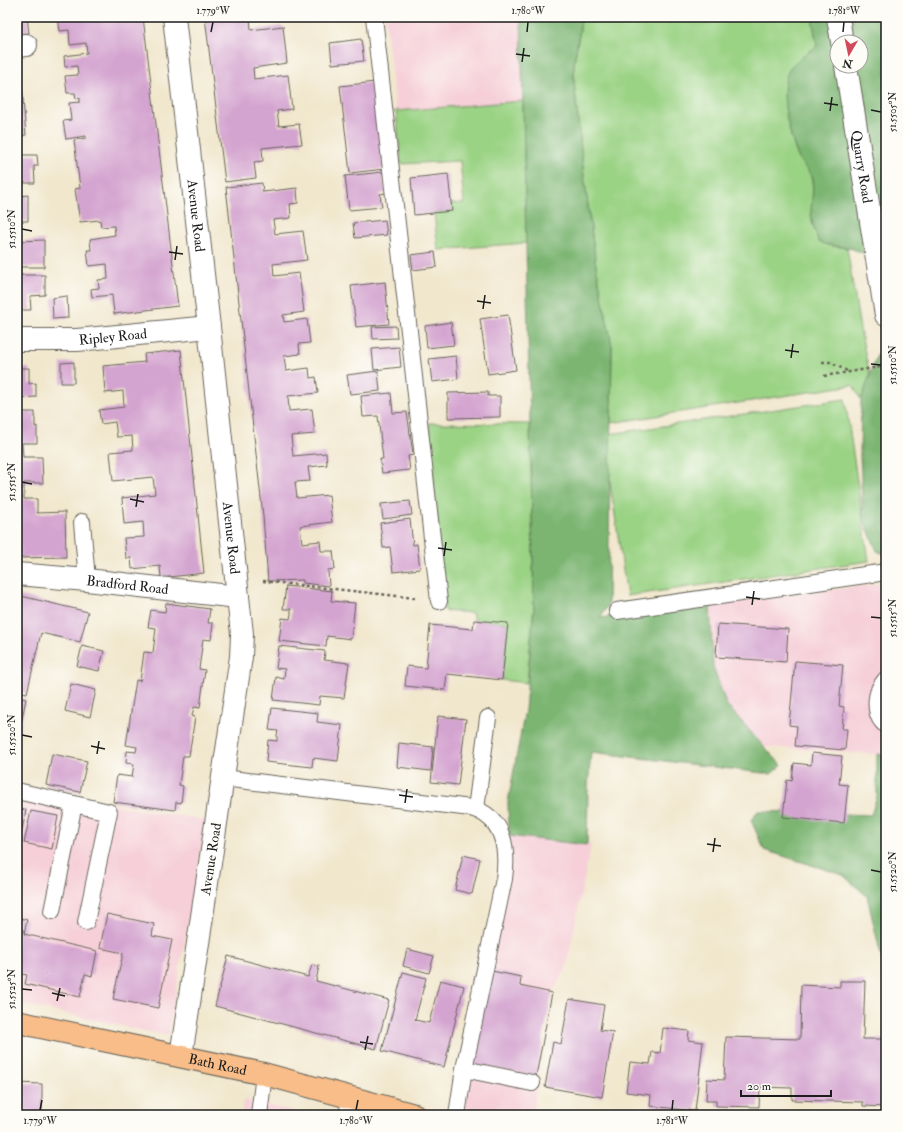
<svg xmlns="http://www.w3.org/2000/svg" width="903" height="1132" viewBox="0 0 903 1132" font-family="'IM FELL Double Pica',serif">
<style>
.built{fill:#f6cfd8}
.green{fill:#9bd385;stroke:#5c7850}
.forest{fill:#7cb572;stroke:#4c6847;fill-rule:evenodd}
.building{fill:#d4a4d0}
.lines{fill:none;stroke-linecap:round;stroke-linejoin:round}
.lane-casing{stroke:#67635a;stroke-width:18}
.street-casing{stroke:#67635a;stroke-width:24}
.primary-casing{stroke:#67635a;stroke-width:24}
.path{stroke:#67635a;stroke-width:2.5;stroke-dasharray:3 3;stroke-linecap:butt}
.lane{stroke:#fff;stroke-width:16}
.street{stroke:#fff;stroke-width:22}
.primary{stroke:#f8bd88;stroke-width:22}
.ticks{fill:none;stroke:#1c1c1c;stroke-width:1.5}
.labels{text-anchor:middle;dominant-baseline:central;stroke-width:3;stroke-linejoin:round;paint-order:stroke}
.street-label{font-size:14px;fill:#1c1c1c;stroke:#fdfcf7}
.neatline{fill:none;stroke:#1c1c1c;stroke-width:1.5}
.ticks-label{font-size:10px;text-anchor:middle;fill:#1c1c1c}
</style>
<rect width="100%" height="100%" fill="#fdfcf7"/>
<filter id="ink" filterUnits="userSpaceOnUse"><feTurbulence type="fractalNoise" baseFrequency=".025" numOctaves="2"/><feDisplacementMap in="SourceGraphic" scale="8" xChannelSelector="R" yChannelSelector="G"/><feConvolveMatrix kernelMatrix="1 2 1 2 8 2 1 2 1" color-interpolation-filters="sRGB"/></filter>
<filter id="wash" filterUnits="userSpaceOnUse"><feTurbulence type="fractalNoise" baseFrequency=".012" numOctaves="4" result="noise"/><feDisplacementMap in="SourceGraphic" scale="16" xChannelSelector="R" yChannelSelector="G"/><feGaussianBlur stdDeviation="0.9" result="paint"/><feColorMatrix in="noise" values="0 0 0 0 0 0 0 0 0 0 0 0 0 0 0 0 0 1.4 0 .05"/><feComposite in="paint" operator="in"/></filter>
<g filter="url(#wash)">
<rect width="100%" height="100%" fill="#f1e7cd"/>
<!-- built -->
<g class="built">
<polygon points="385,17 521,17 523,101 396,111"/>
<polygon points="886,583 886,755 592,735 599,619"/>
<polygon points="17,785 129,808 206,820 168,1036 17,1003"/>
<polygon points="509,836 591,845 566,968 552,993 536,1076 534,1115 487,1115 450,1105 483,960"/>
<polygon points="243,1100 311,1115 242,1115"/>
</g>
<!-- green -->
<g class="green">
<path d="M581,17h231l5,29c-10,8 -24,15 -29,27 -10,20 2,66 11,86 3,6 10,11 12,18 5,15 -4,38 3,51 3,6 9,12 14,17l19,3 13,81 10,47 -9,24 -8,-15 -242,38 1,-77 -16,-80 -13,-98 -9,-87v-18l6,-34z"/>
<polygon points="523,101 526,243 438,250 434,213 451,211 451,204 464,203 460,161 401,164 396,111"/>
<polygon points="845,399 869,561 627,596 603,435"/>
<polygon points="429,423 530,424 534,606 527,683 502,680 508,623 474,620 472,613 445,611"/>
</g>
<!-- forest -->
<g class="forest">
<polygon points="521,17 581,17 580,29 574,63 574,81 583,168 596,266 612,346 608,605 600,618 710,605 713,666 726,704 764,747 782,765 771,774 591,752 588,787 587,845 509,836 508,802 525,710 534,606"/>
<path d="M812,17h74v237l-9,1 -14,-2 -13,-5 -22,-3 -9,-3c-4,-10 -7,-19 -8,-29 0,-12 4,-25 0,-37 -2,-6 -9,-11 -12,-17 -9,-21 -21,-66 -11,-87 5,-11 19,-18 29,-26zM837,42h24v24h-24z"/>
<polygon points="886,340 886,555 877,551 863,518 860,455 861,400 877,355"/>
<polygon points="877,754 886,755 886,977 867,896 843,875 764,850 751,820 758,811 871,815 877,796"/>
</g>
<g id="blocks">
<!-- building -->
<g class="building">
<polygon points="17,17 27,17 29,33 17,35"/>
<polygon points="58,17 143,17 178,306 114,314 112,295 92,297 91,289 99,288 98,280 108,279 107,264 89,266 87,250 91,250 90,239 115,235 114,226 101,227 100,220 80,222 75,189 80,188 74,140 86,138 86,136 66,139 63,121 71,120 69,103 80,102 80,98 76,99 75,93 67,93 65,76 78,75 77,66 65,67 64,56 87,53 86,43 70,45 69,30 60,31"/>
<polygon points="205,17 250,17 251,30 283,26 287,63 253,68 254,79 288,75 292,109 277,111 279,126 299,124 302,144 262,148 263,161 254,162 256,178 225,182"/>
<polygon points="361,39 364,61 332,64 330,43"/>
<polygon points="375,82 385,169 350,173 340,86"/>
<polygon points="22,87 26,135 17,136 17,88"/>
<polygon points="17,145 19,145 19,155 37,155 38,166 34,166 35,183 20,183 20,196 28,195 28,221 19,221 19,241 44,240 44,267 20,267 20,275 45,275 45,295 30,296 31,310 21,310 21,317 17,317"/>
<polygon points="383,172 386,193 380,194 382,207 349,210 345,176"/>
<polygon points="448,174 452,211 414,215 411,178"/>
<polygon points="262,183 263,192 297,188 298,203 290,204 291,218 273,220 275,234 303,231 307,260 273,264 274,276 299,273 304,312 283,315 284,322 307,319 310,343 299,344 300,354 284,356 286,371 309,368 310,378 316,377 318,393 288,396 289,411 312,409 315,434 291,436 293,456 326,453 327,465 308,467 310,481 295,482 297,498 329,495 332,522 300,526 302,543 320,541 321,551 333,551 335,569 328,570 329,586 303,583 303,580 268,581 263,516 226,187"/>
<polygon points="385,220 387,235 355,238 353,223"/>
<polygon points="435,252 437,267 413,270 411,255"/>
<polygon points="385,282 389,324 356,327 351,286"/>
<polygon points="67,296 68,318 53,319 52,298"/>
<polygon points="508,315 516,370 488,374 480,319"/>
<polygon points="451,322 454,345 427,348 425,326"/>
<polygon points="396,326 397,338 373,339 372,327"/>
<polygon points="399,347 401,367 374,370 372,349"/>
<polygon points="181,350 204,573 161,578 160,566 132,569 131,558 126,558 124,538 144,537 143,522 124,524 122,498 155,494 153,477 113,481 110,452 133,450 132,436 117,437 115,422 101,424 99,410 124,407 123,391 105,393 103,366 145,362 144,354"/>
<polygon points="456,356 458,379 432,382 429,359"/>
<polygon points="74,362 74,383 61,383 61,363"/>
<polygon points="17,368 29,368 29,384 36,383 36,397 20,398 20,412 35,412 35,427 37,426 37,443 22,443 23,457 42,457 43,483 24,483 24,499 37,499 37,513 65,512 66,557 17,558"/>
<polygon points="378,371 380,391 350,394 347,375"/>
<polygon points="488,392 488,396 500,396 500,417 448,418 448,393"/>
<polygon points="391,393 393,413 407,412 413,455 408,456 410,470 382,473 380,459 383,459 378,416 363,417 361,396"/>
<polygon points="410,501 412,515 383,519 381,504"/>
<polygon points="410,519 413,545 417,544 420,569 393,572 390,547 383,548 380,523"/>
<polygon points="286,586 332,591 331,601 355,603 351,639 327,636 326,646 279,641 282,618 290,619 291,614 291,609 283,609"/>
<polygon points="17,595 88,612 80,642 41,633 27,693 17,691"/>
<polygon points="166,603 210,609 208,623 213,623 211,640 203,639 199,669 205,670 200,708 194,707 192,716 195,717 189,756 183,756 179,785 183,786 181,803 176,802 175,810 113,802 117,775 132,777 134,764 126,763 127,751 136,752 137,747 126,745 136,680 140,681 144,652 153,653 156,628 148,627 151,610 165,612"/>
<polygon points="474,620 508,623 502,680 447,674 445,690 405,686 407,666 426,668 430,625 473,629"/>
<polygon points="718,624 788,629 786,662 716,657"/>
<polygon points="82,646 104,651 99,671 77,666"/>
<polygon points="279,646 325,651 324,660 349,663 344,698 320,696 319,705 273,700 276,677 284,679 285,669 276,668"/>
<polygon points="795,661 843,665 839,706 844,707 842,729 847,729 845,750 795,746 797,726 789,725"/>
<polygon points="71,684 96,690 90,717 65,711"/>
<polygon points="17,697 26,699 18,738 17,738"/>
<polygon points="272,708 318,713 317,722 342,725 338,761 313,758 312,767 266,762 268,740 277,741 277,735 278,731 269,730"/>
<polygon points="438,716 466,719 458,785 431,782"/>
<polygon points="399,743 433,747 431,771 397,767"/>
<polygon points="812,753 842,756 839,784 848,785 844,823 783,817 787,780 792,781 794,763 811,765"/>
<polygon points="52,754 87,761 80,792 46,785"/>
<polygon points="17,808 26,810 21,836 17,835"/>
<polygon points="31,811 58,816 52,849 24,843"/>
<polygon points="463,855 480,859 472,894 455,890"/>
<polygon points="107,914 154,924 152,936 172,940 158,1008 113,999 123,953 100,948"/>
<polygon points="17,917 27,920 24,934 97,951 92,976 85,974 80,997 25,984 27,975 17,973"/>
<polygon points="407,949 434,956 429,973 403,966"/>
<polygon points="228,956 308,977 312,965 319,966 316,981 389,1000 376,1049 215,1006"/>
<polygon points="487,970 521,977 520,986 552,993 536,1076 469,1064"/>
<polygon points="403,972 426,978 415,1020 429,1023 440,980 464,986 444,1067 382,1051"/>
<polygon points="840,981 865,981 863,1039 886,1039 886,1107 863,1106 863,1102 792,1100 792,1088 760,1087 759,1107 716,1106 716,1101 706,1101 707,1079 724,1080 726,1037 800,1039 801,985 840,987"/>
<polygon points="569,999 604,1005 600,1030 613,1032 602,1097 545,1087 553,1042 561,1044"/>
<polygon points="663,1028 689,1031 688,1040 703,1042 695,1111 650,1106 651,1095 626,1092 630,1062 650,1064 652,1052 660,1053"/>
<polygon points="17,1083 42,1084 42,1115 17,1115"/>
</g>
</g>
</g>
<g filter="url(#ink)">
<use href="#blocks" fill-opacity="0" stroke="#67635a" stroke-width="1"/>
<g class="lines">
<!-- lane casing -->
<g class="lane-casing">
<g id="lane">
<polyline points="374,17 439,601"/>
<polyline points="82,522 87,580"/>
<polyline points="617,611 886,572"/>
<path d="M886,679c-2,3 -6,7 -7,11 -4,11 -4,28 7,35"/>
<path d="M223,778l248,30c34,9 37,42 33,71l-40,190 -7,46"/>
<polyline points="17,791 109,812 86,922"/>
<polyline points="476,809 488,718"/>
<polyline points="52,911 74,804"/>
<polyline points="464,1069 532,1083"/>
<polyline points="259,1115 264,1074"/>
<polyline points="348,1115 349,1097"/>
</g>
</g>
<!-- street casing -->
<g class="street-casing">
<g id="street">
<path id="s1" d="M174,17l35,310 33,307 -1,23 -60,399"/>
<polyline points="838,17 842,42"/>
<polyline points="17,46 26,45"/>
<path id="s2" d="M846,66l40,249"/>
<path id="s3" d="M17,340h60l132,-13"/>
<path id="s4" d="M17,574l70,6 151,17"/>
</g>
</g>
<!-- primary casing -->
<g class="primary-casing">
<g id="primary">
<path id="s5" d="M17,1022l247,52 151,41"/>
</g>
</g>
<!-- path -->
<g class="path">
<polyline points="882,17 886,52"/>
<polyline points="822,362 830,362 849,372"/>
<polyline points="824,376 886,366"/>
<polyline points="263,581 415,598"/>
</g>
<!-- lane -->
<use href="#lane" class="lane"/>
<!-- street -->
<use href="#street" class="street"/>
<!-- primary -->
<use href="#primary" class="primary"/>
</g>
</g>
<!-- ticks -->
<path class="ticks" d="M211,32l2,-10M527,32l1,-10M843,32l1,-10M516,54l14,2M522,62l2,-14M824,103l14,2M871,110l10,2M830,111l2,-14M22,229l10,2M169,252l14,2M175,260l2,-14M477,301l14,2M483,309l2,-14M785,350l14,2M791,358l2,-14M871,364l10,1M22,482l10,2M130,499l14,3M136,507l2,-13M438,548l14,2M444,556l2,-14M746,597l14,2M752,605l2,-14M871,617l10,1M22,735l10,2M91,746l14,3M97,754l2,-13M399,795l14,2M405,803l2,-14M707,844l14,2M713,852l2,-14M871,870l10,2M22,989l10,1M52,993l13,3M57,1001l3,-13M360,1042l13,2M365,1050l3,-14M40,1110l2,-10M356,1110l2,-10M672,1110l1,-10"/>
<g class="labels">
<!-- street labels -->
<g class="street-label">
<text stroke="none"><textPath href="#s2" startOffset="102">Quarry Road</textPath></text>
<text stroke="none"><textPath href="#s1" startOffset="200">Avenue Road</textPath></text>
<text stroke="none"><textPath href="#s3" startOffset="96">Ripley Road</textPath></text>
<text stroke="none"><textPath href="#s1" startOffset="524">Avenue Road</textPath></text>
<text stroke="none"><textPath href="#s4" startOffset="111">Bradford Road</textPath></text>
<text transform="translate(211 859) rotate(-81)">Avenue Road</text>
<text stroke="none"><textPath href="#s5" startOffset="205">Bath Road</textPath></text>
</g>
</g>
<!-- margin -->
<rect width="903" height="1132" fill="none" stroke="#fdfcf7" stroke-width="44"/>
<!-- north arrow -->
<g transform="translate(849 54) rotate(189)"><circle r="19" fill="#fdfcf7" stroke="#a3a29f"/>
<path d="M0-3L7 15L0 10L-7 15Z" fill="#d1495b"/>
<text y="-6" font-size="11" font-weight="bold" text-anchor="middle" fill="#1c1c1c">N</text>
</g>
<!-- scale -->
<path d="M741 1090v6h90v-6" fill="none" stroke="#1c1c1c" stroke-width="2"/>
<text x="747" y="1090" font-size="12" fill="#1c1c1c" stroke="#fdfcf7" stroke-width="3" paint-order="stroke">20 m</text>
<rect x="22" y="22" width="859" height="1088" class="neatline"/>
<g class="ticks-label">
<text x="213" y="14">1.779°W</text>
<text x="528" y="14">1.780°W</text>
<text x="844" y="14">1.781°W</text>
<text transform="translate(892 112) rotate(-90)" y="4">51.5505°N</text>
<text transform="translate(11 229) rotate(-90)" y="4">51.5510°N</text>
<text transform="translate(892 365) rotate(-90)" y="4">51.5510°N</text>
<text transform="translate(11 482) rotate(-90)" y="4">51.5515°N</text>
<text transform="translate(892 618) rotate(-90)" y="4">51.5515°N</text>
<text transform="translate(11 735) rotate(-90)" y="4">51.5520°N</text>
<text transform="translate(892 872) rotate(-90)" y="4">51.5520°N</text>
<text transform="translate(11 989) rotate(-90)" y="4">51.5525°N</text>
<text x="40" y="1124">1.779°W</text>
<text x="356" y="1124">1.780°W</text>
<text x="672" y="1124">1.781°W</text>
</g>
</svg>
